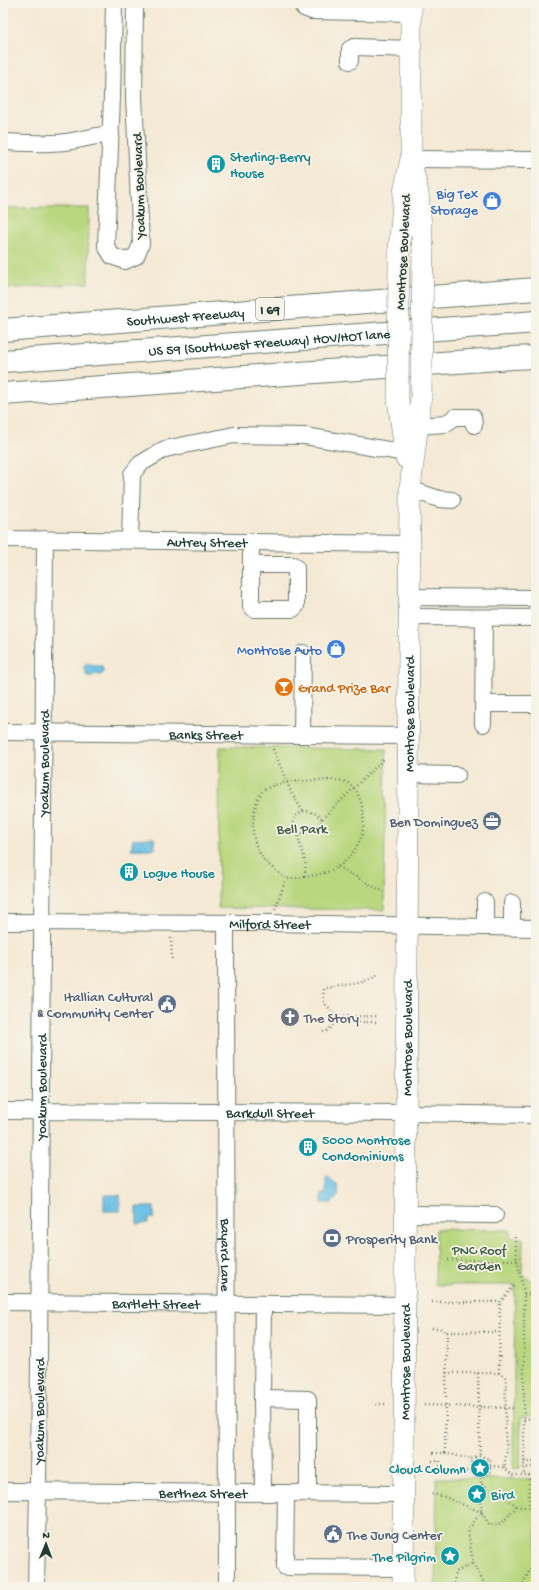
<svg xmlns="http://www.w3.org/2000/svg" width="539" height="1590" viewBox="0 0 539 1590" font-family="'Gochi Hand',sans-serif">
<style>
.green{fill:#b8d77e;stroke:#6c8a59}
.water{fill:#69bfe6;stroke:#447e8d}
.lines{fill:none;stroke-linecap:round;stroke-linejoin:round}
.minor-casing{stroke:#6a796c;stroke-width:18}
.major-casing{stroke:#6a796c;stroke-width:22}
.highway-casing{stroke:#6a796c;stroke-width:24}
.path{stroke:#6a796c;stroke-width:2.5;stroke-dasharray:1 3;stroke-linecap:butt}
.minor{stroke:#fff;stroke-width:16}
.major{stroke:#fff;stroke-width:21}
.highway{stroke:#fff;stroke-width:22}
.major-bridge-casing{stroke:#6a796c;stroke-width:22;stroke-linecap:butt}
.major-bridge{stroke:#fff;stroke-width:21}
.labels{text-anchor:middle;stroke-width:3.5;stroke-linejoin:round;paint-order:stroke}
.shield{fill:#f7f3e8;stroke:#60746a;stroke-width:1}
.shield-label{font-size:13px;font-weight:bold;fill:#1f3d34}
.culture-label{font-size:14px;fill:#0d838f;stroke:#f7f3e8;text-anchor:start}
.street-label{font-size:14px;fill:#1f3d34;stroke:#f7f3e8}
.shop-label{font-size:14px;fill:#366cbe;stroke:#f7f3e8;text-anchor:end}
.food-label{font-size:14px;fill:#c56008;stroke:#f7f3e8;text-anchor:start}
.service-label{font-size:14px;fill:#4e5e75;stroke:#f7f3e8;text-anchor:end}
.park-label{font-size:14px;fill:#3e5c43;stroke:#f7f3e8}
.worship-label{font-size:14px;fill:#5b616d;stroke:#f7f3e8;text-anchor:start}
</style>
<rect width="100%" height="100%" fill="#f7f3e8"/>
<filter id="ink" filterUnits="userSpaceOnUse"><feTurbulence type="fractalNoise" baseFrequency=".025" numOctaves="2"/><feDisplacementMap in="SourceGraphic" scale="8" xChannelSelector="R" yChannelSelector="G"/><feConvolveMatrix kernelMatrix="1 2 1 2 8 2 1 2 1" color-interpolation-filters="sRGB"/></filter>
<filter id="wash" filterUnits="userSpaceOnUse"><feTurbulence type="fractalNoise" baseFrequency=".012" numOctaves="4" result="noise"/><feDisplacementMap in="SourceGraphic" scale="16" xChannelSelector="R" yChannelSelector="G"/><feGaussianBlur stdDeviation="0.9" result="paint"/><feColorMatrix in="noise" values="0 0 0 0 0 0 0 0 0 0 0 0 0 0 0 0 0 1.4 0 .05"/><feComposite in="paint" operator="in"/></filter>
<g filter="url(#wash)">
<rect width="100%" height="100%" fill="#f4e9d4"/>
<!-- green -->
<g class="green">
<path d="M3 208H89L88 283 3 289Z"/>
<path d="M220 747 386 749 384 910 218 908Z"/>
<path d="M436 1229 510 1230V1238H523L522 1273 536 1285V1416L521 1417 520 1468 513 1469 515 1285H435Z"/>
<path d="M437 1478 536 1479V1587H435Z"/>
</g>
<!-- water -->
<g class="water">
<path d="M87 663 94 666H101L104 671 101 675 95 674 90 677 86 675V671L83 668Z"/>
<path d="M154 838 155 849H131L133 839Z"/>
<path d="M326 1178H329L338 1185V1196L332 1203H322V1194H326Z"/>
<rect x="104" y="1195" width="16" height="16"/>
<path d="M137 1207H154V1218H148V1223L137 1224Z"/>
</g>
</g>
<g filter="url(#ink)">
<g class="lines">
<defs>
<g id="minor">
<path d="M114 3 112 97 106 246 112 256 125 261 136 256 141 244 134 97 135 3"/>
<path d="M301 3 304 8 312 11 411 13"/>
<path d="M350 61V49L354 47 411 49"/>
<path d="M3 142C27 143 54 145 77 140 89 138 99 135 111 134"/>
<path d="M411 159 536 160"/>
<path d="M418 426 445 424 455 417H473L474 425"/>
<path d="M410 489 439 499 452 500"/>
<path id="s1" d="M3 539 411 544"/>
<path d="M130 540 132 474 140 464 165 449 234 435 305 436 406 453"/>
<path d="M251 542V606L254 609H293L296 606V568L293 565H251"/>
<path d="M410 597 536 598"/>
<path d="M410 617 536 618"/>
<path d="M484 704H536"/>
<path d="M483 724 484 618"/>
<path id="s2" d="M3 732 409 736"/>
<path d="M302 735 303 653"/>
<path d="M409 774 457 775"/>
<path id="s3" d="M3 922 269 923 536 928"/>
<path id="s4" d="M226 923 227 1587"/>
<path d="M485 927V902"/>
<path d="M512 927V903"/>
<path id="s5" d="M3 1111 406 1113 536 1115"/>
<path d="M406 1214 495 1215"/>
<path id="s6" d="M3 1302 405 1305"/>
<path d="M262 1398 263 1304"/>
<path id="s7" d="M3 1491 403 1494"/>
<path d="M263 1493 262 1398 308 1399V1493"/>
<path d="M286 1493 285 1567 403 1568"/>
<path id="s8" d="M36 1587 38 1491 45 539"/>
</g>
<g id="major">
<path d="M412 166 418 193 423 249"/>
<path d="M399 250 404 192 411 159V3"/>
<path d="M398 399 406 458"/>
<path id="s9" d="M403 1587 410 489 421 397"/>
</g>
<g id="highway">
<path id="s10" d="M3 330 536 289"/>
<path id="s11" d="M3 361 536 322"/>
<path d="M3 394 512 358 536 357"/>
</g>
</defs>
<!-- minor casing -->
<use href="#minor" class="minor-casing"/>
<!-- major casing -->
<use href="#major" class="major-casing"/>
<!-- highway casing -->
<use href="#highway" class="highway-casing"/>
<!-- path -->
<g class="path">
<path d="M273 749 292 794 303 811"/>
<path d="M328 780C332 780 338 780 343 781 363 787 367 820 361 837 357 848 348 860 339 866 324 876 303 877 286 879 279 873 271 867 265 861 252 846 251 827 255 808 257 801 259 792 267 788 283 780 309 781 328 780Z"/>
<path d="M303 811C312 811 316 813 322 819 320 830 314 831 304 834L295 830 293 824 295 816Z"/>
<path d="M322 819 385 758"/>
<path d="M298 832C299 851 309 857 304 877"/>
<path d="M338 867 384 892"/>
<path d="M275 909 286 879"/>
<path d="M171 938 172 961"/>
<path d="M335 1017 379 1016"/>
<path d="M335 1022H379"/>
<path d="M323 1032 329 1030 335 1022C335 1014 330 1008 324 1003L323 989C342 984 363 986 379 974"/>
<path d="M515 1237 517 1260 524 1292V1475"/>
<path d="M448 1260H517"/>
<path d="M524 1294H536"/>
<path d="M432 1302H500L515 1285"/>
<path d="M432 1328H439L447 1332 445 1453H432"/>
<path d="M447 1332H499"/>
<path d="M446 1373H499"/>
<path d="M478 1373 480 1456"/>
<path d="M376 1404H388"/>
<path d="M424 1405 513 1408"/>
<path d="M524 1419 536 1418"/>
<path d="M445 1453 471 1459"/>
<path d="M432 1461H440V1471H471"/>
<path d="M524 1462H536"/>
<path d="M490 1466 504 1467 507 1451 505 1432 506 1378 499 1373 500 1302"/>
<path d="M504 1467 512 1475H536"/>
<path d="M523 1468 536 1466"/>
<path d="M481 1477 471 1471V1459L480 1456 490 1459V1473L481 1477V1512L490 1525 502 1523 517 1506 529 1508 536 1511"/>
<path d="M482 1484 517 1506"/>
<path d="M432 1494 442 1496 481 1512 468 1530 473 1563 486 1587"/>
<path d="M529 1508V1475"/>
<path d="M531 1568 536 1573"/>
<path d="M453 1587 456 1572 473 1563"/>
<path d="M521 1587 531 1568 536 1565"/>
</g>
<!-- minor -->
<use href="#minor" class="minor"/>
<!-- major -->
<use href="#major" class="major"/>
<!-- highway -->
<use href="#highway" class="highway"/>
<defs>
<g id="major-bridge">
<path d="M421 397 423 249"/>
<path d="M398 399 399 250"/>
</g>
</defs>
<!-- major-bridge casing -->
<use href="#major-bridge" class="major-bridge-casing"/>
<!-- major-bridge -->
<use href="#major-bridge" class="major-bridge"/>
</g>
</g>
<!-- icons -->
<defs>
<symbol id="building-disc" viewBox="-11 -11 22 22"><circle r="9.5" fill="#0f9aa8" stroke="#f7f3e8"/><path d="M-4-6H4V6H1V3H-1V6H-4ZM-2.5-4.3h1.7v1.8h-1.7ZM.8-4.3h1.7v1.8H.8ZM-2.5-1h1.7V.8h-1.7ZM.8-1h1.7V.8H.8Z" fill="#fff"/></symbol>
<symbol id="shop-disc" viewBox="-11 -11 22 22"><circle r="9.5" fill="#3f7fe0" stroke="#f7f3e8"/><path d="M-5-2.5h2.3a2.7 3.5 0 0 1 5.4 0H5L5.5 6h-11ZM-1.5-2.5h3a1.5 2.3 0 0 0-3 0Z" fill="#fff"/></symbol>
<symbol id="bar-disc" viewBox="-11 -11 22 22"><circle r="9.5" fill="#e8710a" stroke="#f7f3e8"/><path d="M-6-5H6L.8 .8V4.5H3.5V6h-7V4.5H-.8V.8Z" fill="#fff"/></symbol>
<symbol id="office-disc" viewBox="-11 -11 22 22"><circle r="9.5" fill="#5c6f8a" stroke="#f7f3e8"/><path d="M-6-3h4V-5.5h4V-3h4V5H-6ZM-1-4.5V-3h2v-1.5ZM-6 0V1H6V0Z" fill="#fff"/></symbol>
<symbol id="civic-disc" viewBox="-11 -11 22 22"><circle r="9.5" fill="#5c6f8a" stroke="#f7f3e8"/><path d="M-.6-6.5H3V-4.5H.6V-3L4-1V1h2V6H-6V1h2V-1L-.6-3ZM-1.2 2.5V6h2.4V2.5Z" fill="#fff"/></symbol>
<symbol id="church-disc" viewBox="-11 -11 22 22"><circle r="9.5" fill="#6b7280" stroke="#f7f3e8"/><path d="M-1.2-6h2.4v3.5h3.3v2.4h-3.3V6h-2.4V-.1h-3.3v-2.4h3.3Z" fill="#fff"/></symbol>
<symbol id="bank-disc" viewBox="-11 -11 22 22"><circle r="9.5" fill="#5c6f8a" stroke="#f7f3e8"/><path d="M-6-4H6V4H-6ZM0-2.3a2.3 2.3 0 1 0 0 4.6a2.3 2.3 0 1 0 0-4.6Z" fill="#fff"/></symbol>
<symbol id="sight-disc" viewBox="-11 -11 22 22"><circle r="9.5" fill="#0f9aa8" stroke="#f7f3e8"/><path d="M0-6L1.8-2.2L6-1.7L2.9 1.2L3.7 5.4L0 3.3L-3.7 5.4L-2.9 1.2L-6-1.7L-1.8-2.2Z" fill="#fff"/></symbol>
</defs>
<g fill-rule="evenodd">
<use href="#building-disc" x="205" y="153" width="22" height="22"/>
<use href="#shop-disc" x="481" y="190" width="22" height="22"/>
<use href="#shop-disc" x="325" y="638" width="22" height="22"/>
<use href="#bar-disc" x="273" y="676" width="22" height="22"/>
<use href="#office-disc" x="481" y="810" width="22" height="22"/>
<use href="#building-disc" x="118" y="861" width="22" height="22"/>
<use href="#civic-disc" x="156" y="993" width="22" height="22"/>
<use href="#church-disc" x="279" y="1006" width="22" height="22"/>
<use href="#building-disc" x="297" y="1136" width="22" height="22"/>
<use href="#bank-disc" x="321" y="1227" width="22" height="22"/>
<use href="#sight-disc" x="469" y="1457" width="22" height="22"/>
<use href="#sight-disc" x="466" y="1483" width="22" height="22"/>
<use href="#civic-disc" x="322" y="1523" width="22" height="22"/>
<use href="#sight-disc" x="439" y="1545" width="22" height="22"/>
</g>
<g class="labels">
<!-- shield labels -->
<rect class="shield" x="256" y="298" width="28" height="22" rx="3"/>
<g class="shield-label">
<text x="270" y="314">I 69</text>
</g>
<!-- culture labels -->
<g class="culture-label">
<text x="230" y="161">Sterling-Berry<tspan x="230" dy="16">House</tspan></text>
<text x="143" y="877">Logue House</text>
<text x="322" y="1144">5000 Montrose<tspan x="322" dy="16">Condominiums</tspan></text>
<text x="466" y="1473" text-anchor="end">Cloud Column</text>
<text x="491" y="1499">Bird</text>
<text x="436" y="1561" text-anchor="end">The Pilgrim</text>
</g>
<!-- street labels -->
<g class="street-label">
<text transform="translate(138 186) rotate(-92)" y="5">Yoakum Boulevard</text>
<text transform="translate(402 252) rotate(-87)" y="5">Montrose Boulevard</text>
<text dy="5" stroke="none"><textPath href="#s10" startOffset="183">Southwest Freeway</textPath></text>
<text dy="5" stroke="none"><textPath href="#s11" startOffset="267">US 59 (Southwest Freeway) HOV/HOT lane</textPath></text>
<text dy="5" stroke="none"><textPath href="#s1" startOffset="204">Autrey Street</textPath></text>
<text dy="5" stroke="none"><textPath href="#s9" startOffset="873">Montrose Boulevard</textPath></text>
<text dy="5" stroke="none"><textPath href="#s2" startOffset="203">Banks Street</textPath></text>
<text dy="5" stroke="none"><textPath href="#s8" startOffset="824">Yoakum Boulevard</textPath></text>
<text dy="5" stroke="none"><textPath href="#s3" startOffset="267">Milford Street</textPath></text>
<text dy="5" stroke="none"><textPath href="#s9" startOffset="549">Montrose Boulevard</textPath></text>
<text dy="5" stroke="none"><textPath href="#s8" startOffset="500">Yoakum Boulevard</textPath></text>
<text dy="5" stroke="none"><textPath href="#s5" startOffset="267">Barkdull Street</textPath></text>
<text dy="5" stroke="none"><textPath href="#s4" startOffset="332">Bayard Lane</textPath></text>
<text dy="5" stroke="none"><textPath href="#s6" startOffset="153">Bartlett Street</textPath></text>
<text dy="5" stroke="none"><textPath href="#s9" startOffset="225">Montrose Boulevard</textPath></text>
<text dy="5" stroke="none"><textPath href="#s8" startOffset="176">Yoakum Boulevard</textPath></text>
<text dy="5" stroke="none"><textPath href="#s7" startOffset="200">Berthea Street</textPath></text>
</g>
<!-- shop labels -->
<g class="shop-label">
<text x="478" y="198">Big Tex<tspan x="478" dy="16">Storage</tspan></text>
<text x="322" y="654">Montrose Auto</text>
</g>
<!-- food labels -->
<g class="food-label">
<text x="298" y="692">Grand Prize Bar</text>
</g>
<!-- service labels -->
<g class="service-label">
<text x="478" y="826">Ben Dominguez</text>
<text x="153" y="1001">Itallian Cultural<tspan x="153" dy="16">&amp; Community Center</tspan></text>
<text x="346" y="1243" text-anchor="start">Prosperity Bank</text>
<text x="347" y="1539" text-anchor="start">The Jung Center</text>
</g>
<!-- park labels -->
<g class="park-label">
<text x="302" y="833">Bell Park</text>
<text x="479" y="1254">PNC Roof<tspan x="479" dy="16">Garden</tspan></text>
</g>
<!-- worship labels -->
<g class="worship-label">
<text x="304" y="1022">The Story</text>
</g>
</g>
<!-- margin -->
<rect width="539" height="1590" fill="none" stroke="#f7f3e8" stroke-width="16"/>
<!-- north arrow -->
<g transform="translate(46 1544) rotate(1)" stroke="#f7f3e8" stroke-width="3" paint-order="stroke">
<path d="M0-3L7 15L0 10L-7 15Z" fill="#1f3d34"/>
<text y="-6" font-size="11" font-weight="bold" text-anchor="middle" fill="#1f3d34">N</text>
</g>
</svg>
